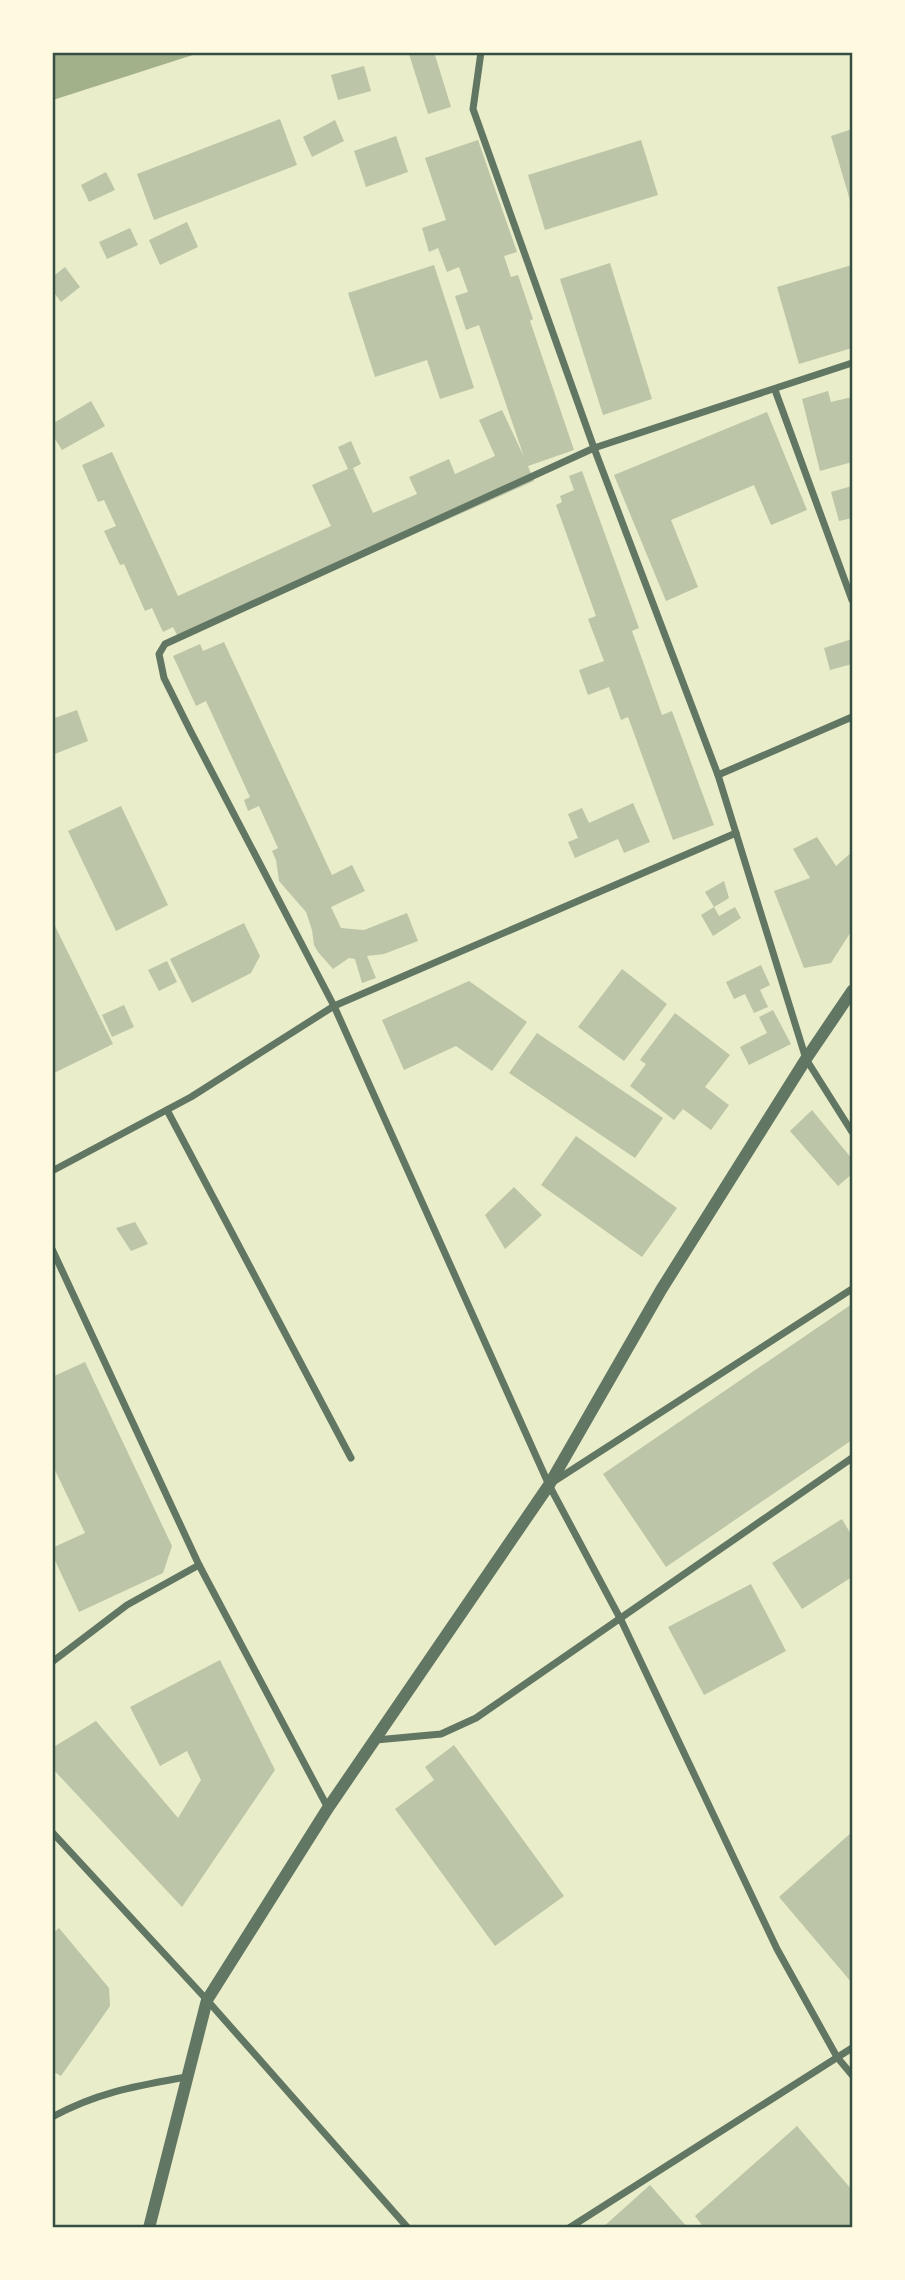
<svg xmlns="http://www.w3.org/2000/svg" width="905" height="2280" viewBox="0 0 905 2280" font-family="'Varela Round',sans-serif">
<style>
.water{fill:#a3b18a}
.building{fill:#bcc5a7}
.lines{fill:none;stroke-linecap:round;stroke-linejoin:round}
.minor{stroke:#617663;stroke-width:7}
.tertiary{stroke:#617663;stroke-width:12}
.neatline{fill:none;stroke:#344e41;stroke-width:2.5}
</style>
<rect width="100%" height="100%" fill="#e9edc9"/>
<!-- water -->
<path class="water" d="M53 52H199V53L53 100Z"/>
<!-- building -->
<g class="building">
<path d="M413 52H434L451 107 428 114 409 54Z"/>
<path d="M364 66 371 91 338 100 331 75Z"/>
<path d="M280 119 297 165 154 220 137 174Z"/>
<path d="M335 120 344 141 312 157 303 137Z"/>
<path d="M852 129V207L831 136Z"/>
<path d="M396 136 408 172 366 187 354 151Z"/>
<path d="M478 140 517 252 504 256 511 277 518 275 533 319 530 321 574 450 528 466 534 481 179 639 173 627 163 632 152 608 145 611 124 564 120 565 104 531 116 526 104 500 98 502 82 465 112 452 178 596 331 526 312 485 348 469 338 447 351 441 361 464 353 468 373 513 417 494 409 477 449 459 455 474 495 456 479 420 502 410 524 457 479 325 466 330 455 296 468 292 459 267 447 272 438 248 429 252 422 228 446 220 425 158Z"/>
<path d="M641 140 658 195 545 230 528 175Z"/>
<path d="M106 172 115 190 89 202 81 185Z"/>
<path d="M187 222 198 247 160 265 149 240Z"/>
<path d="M130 228 138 245 107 259 99 242Z"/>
<path d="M610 263 652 399 603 415 560 279Z"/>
<path d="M434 265 474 388 440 399 427 360 375 377 348 293Z"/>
<path d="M852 265V348L799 364 777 287Z"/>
<path d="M65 267 80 287 61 302 52 290V277Z"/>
<path d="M828 391 831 402 852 397V462L820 471 802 399Z"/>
<path d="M91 401 105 426 62 450 52 434V424Z"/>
<path d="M767 412 807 510 771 525 754 485 671 520 698 587 666 601 614 475Z"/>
<path d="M582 471 639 628 632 631 662 715 672 711 714 825 673 840 628 717 621 720 609 687 588 695 579 670 604 661 588 619 596 616 556 505 562 502 560 496 574 490 569 476Z"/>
<path d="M852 486V518L839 521 831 492Z"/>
<path d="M852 639V664L830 670 824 648Z"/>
<path d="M224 642 332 875 352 865 365 891 331 907 341 928 364 930 407 913 418 941 384 954 367 956 376 978 362 983 355 959 349 958 333 969 318 952 314 945 312 930 306 912 279 881 276 860 272 851 278 848 259 806 248 811 244 800 250 797 206 701 196 706 173 656 200 644 203 651Z"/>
<path d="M77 710 88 741 52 755V719Z"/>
<path d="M633 803 650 842 624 853 618 839 575 858 568 842 578 838 568 814 582 808 589 823Z"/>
<path d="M121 806 168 905 116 931 68 831Z"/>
<path d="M817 837 836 866 852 852V930L831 963 804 968 774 891 810 878 793 849Z"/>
<path d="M724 881 729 898 714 907 719 916 735 907 741 918 713 936 701 915 714 907 705 892Z"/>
<path d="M52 920 113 1044 52 1074Z"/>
<path d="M244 923 260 956 251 973 192 1003 170 959Z"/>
<path d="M167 961 177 982 159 991 148 970Z"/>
<path d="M761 965 770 985 760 990 768 1007 754 1013 745 994 734 999 726 982Z"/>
<path d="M622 969 667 1004 624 1061 578 1027Z"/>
<path d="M469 981 527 1022 492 1071 456 1046 404 1070 382 1020Z"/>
<path d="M124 1005 134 1027 112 1037 102 1015Z"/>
<path d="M773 1010 791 1044 749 1065 740 1047 767 1033 759 1017Z"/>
<path d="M675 1013 730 1055 705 1087 729 1105 711 1130 683 1109 674 1120 630 1086 646 1064 640 1060Z"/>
<path d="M537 1033 663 1118 635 1158 509 1073Z"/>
<path d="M812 1110 852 1159V1174L838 1186 790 1131Z"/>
<path d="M576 1136 677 1208 642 1257 541 1185Z"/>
<path d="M514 1187 542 1215 505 1249 485 1215Z"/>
<path d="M135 1222 148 1244 131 1251 116 1228Z"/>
<path d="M852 1304V1440L666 1567 603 1474Z"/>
<path d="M85 1362 172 1546 163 1573 79 1612 52 1554V1548L85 1533 52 1464V1377Z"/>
<path d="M842 1519 852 1536V1577L802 1609 772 1563Z"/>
<path d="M751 1584 786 1651 704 1695 668 1627Z"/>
<path d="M220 1660 275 1770 182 1907 52 1768V1748L96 1721 178 1818 201 1780 187 1751 160 1766 130 1707Z"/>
<path d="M454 1745 564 1896 495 1946 395 1809 434 1780 425 1767Z"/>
<path d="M852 1832V1983L779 1897Z"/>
<path d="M59 1928 109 1988 110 2006 61 2076 52 2071V1934Z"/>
<path d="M797 2126 852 2190V2228H704L695 2216Z"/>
<path d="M650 2185 688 2228H602Z"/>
</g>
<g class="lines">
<!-- minor -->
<g class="minor">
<path d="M481 52 473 109 594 448 718 775 806 1059 852 1132"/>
<path d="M852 363 594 448 165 644 159 654 164 678 190 730 334 1006 549 1485 621 1620 777 1949 837 2057 852 2075"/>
<path d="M775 390 852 600"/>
<path d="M718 775 852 717"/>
<path d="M167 1110 351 1458"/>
<path d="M52 1171 191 1097 334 1006 736 833"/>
<path d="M52 1249 199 1565 328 1808"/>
<path d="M553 1482 852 1289"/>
<path d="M52 1662 127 1605 199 1565"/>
<path d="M376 1740 441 1734 476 1718 852 1458"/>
<path d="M52 1832 207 2000 408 2228"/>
<path d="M52 2117C98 2092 136 2086 186 2077"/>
<path d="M569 2228 852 2048"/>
</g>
<!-- tertiary -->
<path class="tertiary" d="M149 2228 207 2000 328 1808 549 1485 661 1290 806 1059 852 991"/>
</g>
<!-- border -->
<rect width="905" height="2280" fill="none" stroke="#fefae0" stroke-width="108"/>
<rect x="54" y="54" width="797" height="2172" class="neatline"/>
</svg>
